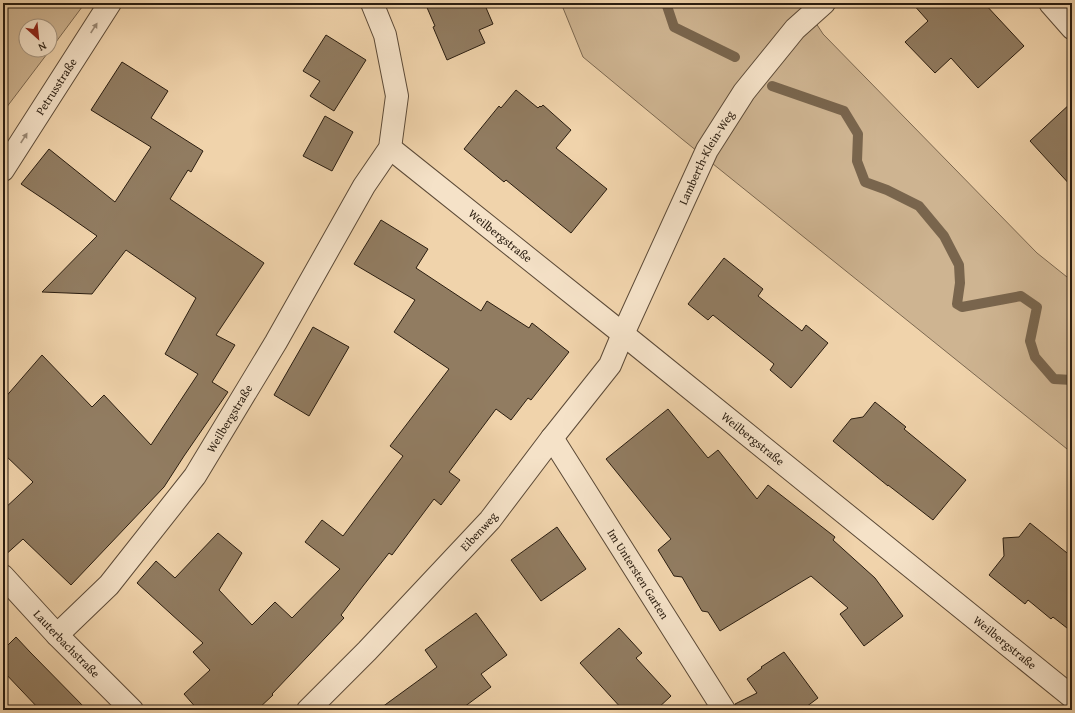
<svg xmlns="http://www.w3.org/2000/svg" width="1075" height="713" viewBox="0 0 1075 713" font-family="'Gentium Book Plus',serif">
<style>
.green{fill:#ceb491;stroke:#7c6850}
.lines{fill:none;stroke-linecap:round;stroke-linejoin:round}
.stream{stroke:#79654d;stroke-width:10}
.building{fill:#917c61;stroke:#2a1d10}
.minor-casing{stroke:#5c4a37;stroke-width:24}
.minor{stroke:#f5e2c8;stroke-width:22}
.oneway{fill:#9a8975}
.labels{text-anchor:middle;stroke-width:3;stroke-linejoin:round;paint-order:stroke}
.street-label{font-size:12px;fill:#2a1d10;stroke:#f5e2c8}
</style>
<rect width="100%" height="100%" fill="#f0d3ab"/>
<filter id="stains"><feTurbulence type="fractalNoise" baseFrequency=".005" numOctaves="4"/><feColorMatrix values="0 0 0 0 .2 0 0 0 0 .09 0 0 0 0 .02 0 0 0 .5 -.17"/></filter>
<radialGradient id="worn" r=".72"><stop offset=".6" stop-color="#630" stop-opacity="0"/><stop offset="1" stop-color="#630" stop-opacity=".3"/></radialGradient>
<!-- green -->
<g class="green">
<path d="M3 3H85L50 50V26H26V50H50L3 112Z"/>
<path d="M561 3H803L823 34 1037 253 1072 281V453L682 139 583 57Z"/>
</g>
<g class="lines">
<!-- stream -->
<g class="stream">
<path d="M666 3 674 27 735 57"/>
<path d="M772 86 844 111 858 134 857 161 865 182 887 190 919 206 944 236 959 265 960 283 957 304 962 307 1021 296 1037 307 1030 341 1035 357 1054 379 1072 380"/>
</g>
</g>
<!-- building -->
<g class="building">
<path d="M425 3H484L493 24 479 30 485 43 447 60 433 27 435 26Z"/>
<path d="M912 3H984L1024 46 978 88 951 58 935 73 905 42 928 21Z"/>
<path d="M326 35 366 60 334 111 310 96 320 81 303 71Z"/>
<path d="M122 62 168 91 151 118 203 151 191 172 188 170 170 199 264 263 216 335 235 345 212 382 228 392 184 456 164 487 71 585 23 539 3 557V510L33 482 3 453V400L42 355 92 407 104 395 151 445 198 374 165 354 196 298 126 250 92 294 42 292 97 236 54 206 21 184 49 149 115 202 151 147 91 110Z"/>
<path d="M516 90 538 108 540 106 541 107 543 105 571 130 556 148 607 189 571 233 506 180 504 182 464 149 499 106 501 108Z"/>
<path d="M1072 102V187L1030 141Z"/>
<path d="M325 116 353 132 332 171 303 156Z"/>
<path d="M381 220 428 249 416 268 481 311 487 301 529 328 532 323 569 352 531 400 528 398 511 420 496 409 449 472 460 480 441 505 434 499 392 555 389 553 363 586 341 615 344 618 272 694 273 695 257 710H198L184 694 210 670 193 652 203 643 137 583 156 561 175 578 218 533 242 553 219 590 252 625 275 602 292 618 340 569 305 542 322 520 343 536 403 456 390 446 449 369 394 332 415 300 354 264Z"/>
<path d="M724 258 763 289 758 296 802 331 806 325 828 343 791 388 770 370 774 364 713 315 708 320 688 304Z"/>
<path d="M313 327 349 347 309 416 274 395Z"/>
<path d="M875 402 906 427 904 429 966 480 933 520 888 485V486L833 441 851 419 863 417Z"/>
<path d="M668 409 708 458 718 450 757 499 768 485 835 537 833 540 875 578 903 616 864 646 840 614 848 608 811 576 720 631 708 612 702 611 682 577 674 576 658 550 671 539 606 459Z"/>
<path d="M1030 523 1072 557V632L1053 617 1051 619 1028 600 1025 604 989 575 1004 556 1003 538 1019 537Z"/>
<path d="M557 527 586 569 541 601 511 560Z"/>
<path d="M476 613 507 655 481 674 491 687 460 710H378L437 667 425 650Z"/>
<path d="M619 628 642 653 636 658 671 696 656 710H623L580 663Z"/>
<path d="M16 637 30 652 87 710H40L3 671V650Z"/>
<path d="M784 652 818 698 802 710H736L735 704 757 693 747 679 762 668 761 667Z"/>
</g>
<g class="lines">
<defs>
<g id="minor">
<path d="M1050 3 1072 28"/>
<path id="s1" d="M390 148 623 334 1072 697"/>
<path id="s2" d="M3 170 110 3"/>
<path id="s3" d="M552 438 724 710"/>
<path id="s4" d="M3 576 57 635 132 710"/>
<path id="s5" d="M57 635 109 585 195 476 276 342 364 186 390 148 397 96 385 35 372 3"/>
<path id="s6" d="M308 710 367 651 490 520 552 438 610 365 623 334 707 150 744 92 795 29 824 3"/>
</g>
</defs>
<!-- minor casing -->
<use href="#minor" class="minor-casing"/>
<!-- minor -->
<use href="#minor" class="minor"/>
</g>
<!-- one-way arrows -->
<defs><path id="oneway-solid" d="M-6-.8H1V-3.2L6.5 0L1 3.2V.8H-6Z"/></defs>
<g class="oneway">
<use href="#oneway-solid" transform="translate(94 28) rotate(-57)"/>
<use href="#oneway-solid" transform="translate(24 138) rotate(-57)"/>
</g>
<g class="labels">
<!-- street labels -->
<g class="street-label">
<text dy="4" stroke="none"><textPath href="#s2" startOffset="99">Petrusstraße</textPath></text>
<text dy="4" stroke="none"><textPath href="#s6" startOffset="688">Lamberth-Klein-Weg</textPath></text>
<text dy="4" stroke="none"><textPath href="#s1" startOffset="141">Weilbergstraße</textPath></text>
<text dy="4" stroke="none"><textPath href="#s5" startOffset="278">Weilbergstraße</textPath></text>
<text dy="4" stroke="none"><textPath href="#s1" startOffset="465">Weilbergstraße</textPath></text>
<text dy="4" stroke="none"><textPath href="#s6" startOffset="247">Eibenweg</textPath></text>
<text dy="4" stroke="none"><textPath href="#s3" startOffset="161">Im Untersten Garten</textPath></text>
<text dy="4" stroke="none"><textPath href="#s1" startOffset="789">Weilbergstraße</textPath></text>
<text dy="4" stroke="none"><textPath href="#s4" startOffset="93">Lauterbachstraße</textPath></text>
</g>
</g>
<!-- margin -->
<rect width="1075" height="713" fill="none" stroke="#f0d3ab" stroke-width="16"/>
<rect x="4" y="4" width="1067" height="705" fill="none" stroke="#2a1d10" stroke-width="2"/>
<rect x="8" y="8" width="1059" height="697" fill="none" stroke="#2a1d10"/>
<!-- north arrow -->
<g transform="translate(38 38) rotate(153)"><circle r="19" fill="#f5e2c8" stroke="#a4937e"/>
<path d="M0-3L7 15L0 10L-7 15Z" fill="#8f2418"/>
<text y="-6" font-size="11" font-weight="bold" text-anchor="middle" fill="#2a1d10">N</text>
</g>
<rect width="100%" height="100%" filter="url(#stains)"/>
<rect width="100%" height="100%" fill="url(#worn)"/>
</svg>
